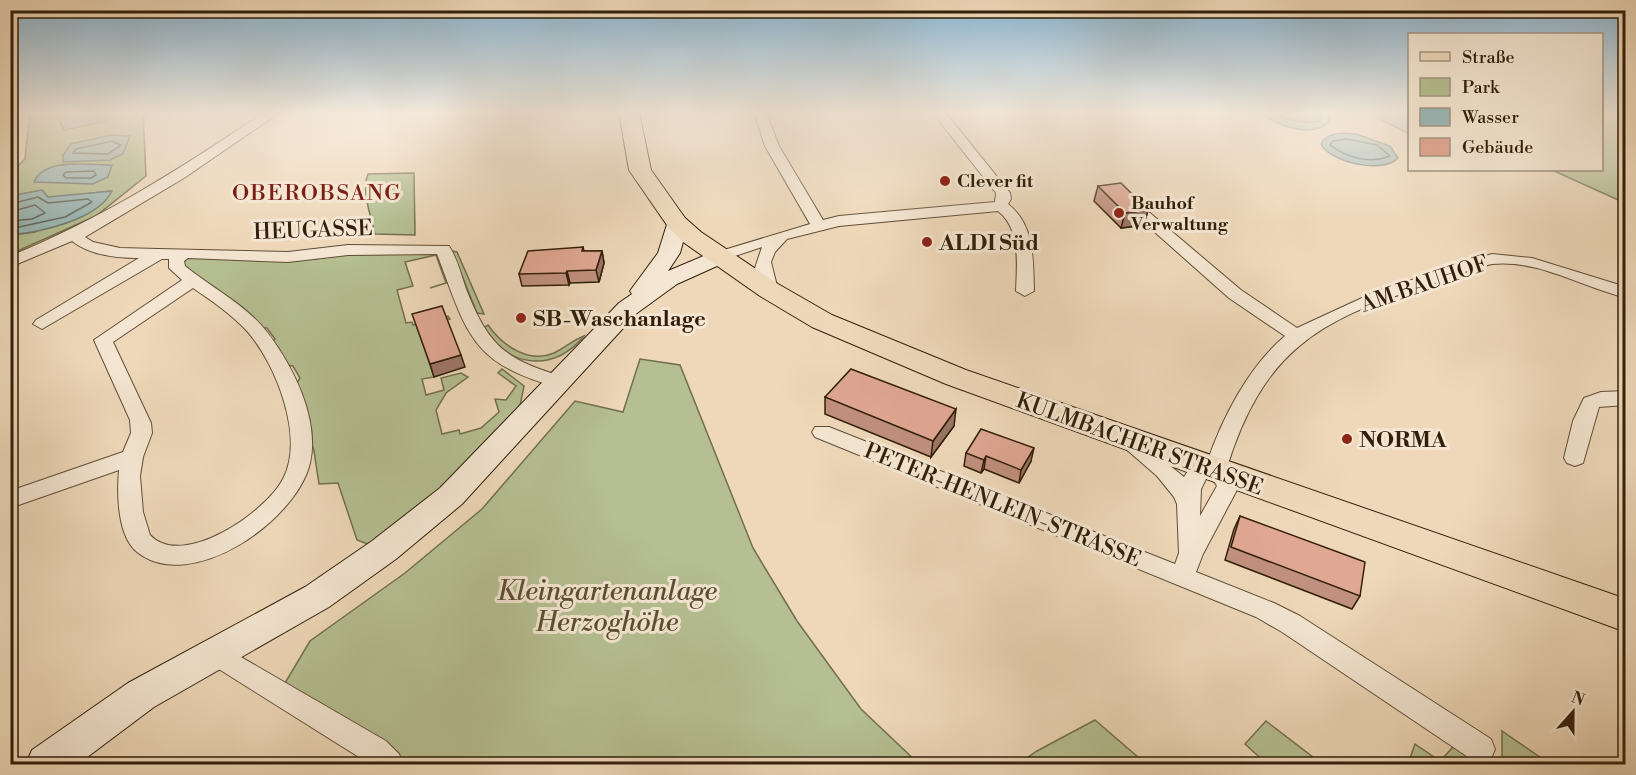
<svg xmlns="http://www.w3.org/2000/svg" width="1636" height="775" viewBox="0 0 1636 775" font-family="'Libre Bodoni',serif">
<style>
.green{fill:#b5bf92;stroke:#736f4e;stroke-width:1.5}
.water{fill:#9cb8b7;stroke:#717b71;stroke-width:1.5}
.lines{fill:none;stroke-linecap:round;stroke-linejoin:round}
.shore{stroke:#666c60;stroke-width:1.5}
.street-casing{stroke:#604d35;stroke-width:2}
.secondary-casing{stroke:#311f09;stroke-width:2}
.primary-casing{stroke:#311f09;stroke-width:2}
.street{fill:#f4e6d2;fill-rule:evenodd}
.secondary{fill:#f4e6d2;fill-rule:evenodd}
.primary{fill:#eed8b9;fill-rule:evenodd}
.wall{fill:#c1907e;stroke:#311f09;stroke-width:1.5}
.shaded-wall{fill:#9d7567;stroke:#311f09;stroke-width:1.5}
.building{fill:#e0a793;stroke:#311f09;stroke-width:1.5}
.poi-dot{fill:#8f2418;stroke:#f4e6d2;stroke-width:2}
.labels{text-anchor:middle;stroke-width:6;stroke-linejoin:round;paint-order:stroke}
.far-poi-label{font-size:18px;font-weight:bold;fill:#311f09;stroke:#f4e6d2;text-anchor:start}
.far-quarter-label{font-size:22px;letter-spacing:1.5px;fill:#7a1f14;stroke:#f4e6d2}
.street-label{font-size:22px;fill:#311f09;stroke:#f4e6d2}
.poi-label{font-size:22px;font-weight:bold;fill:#311f09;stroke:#f4e6d2;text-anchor:start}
.near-park-label{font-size:27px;font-style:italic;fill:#594f32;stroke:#f4e6d2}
</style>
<rect width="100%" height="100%" fill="#eed8b9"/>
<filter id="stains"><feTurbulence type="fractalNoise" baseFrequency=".00333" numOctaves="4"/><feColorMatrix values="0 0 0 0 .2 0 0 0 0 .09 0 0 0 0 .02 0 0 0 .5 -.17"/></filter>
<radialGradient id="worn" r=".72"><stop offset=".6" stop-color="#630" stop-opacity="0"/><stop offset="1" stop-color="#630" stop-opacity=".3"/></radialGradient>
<!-- green -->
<g class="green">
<path d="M30 112H63L59 119 64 130 106 121 107 112H143L146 176 96 216 11 254V235L35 232 111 191 48 198 14 197 11 202V173L25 159Z"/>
<path d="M1602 112H1625V203L1552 170H1602Z"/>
<path d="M414 173 415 235 375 234C371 217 361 190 368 174Z"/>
<path d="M452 251 457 252 484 314 477 313Z"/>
<path d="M437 252 449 282 430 288 446 283 436 255 405 262 413 286 397 290 406 323 412 322 413 325 448 316 450 319 417 327 434 377 422 379 426 395 444 390 441 378 461 373 468 377 446 393 436 410 442 434 459 430 460 434 481 428 499 412 495 399 506 400 516 386 498 373 502 369 524 386 520 406 384 550 357 540 338 483 319 484 314 451 295 386 300 378 293 366 285 365 271 344 275 339 267 328H259L183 266V262L192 256 315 259 342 255Z"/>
<path d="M488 325C502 345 528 364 554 353 565 348 573 340 584 336 553 373 509 368 483 328Z"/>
<path d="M640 359 680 365 753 548 797 621 861 709 919 764H389L376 751 279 693 310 641 405 573 482 509 575 401 623 412Z"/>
<path d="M1095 720 1146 764H1018L1037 751Z"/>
<path d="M1266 721 1322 764H1267L1245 744Z"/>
<path d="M1502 731 1550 764H1502Z"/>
<path d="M1415 744 1440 761 1454 746 1483 764H1408Z"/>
</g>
<!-- water -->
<g class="water">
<path d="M63 112H107L106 121 64 130 59 119Z"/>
<path d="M1262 112H1325L1330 120C1318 139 1274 127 1262 112Z"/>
<path d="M1366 112H1401L1409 117V134Z"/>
<path d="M1356 134 1390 146 1398 158C1384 174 1330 163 1321 144 1327 131 1344 133 1356 134Z"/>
<path d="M111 135 130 136 123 154 110 160 63 162V155L71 144Z"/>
<path d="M112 165 108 177 93 184 34 182C45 157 89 165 112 165Z"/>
<path d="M42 190 48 197 112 191C98 220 40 232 11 235V202L20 194Z"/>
</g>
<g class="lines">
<!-- shore -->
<g class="shore">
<path d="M1270 112C1286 121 1302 124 1320 121L1321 112"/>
<path d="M1347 139 1377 145 1390 156C1370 164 1347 158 1330 145L1333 141Z"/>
<path d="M112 141 121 145 108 154 73 153 76 149Z"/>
<path d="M94 171 96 175 91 178H66L63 175 66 172Z"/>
<path d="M10 204 38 197 48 203 88 199 92 202 65 217 10 229"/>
<path d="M10 212 35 205 45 213 32 219 10 221"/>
</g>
<defs>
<g id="street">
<path d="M265 112H280L184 178 85 237 93 242 120 248 158 249 288 252 348 245 449 246C457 258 461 274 466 289 489 347 505 359 564 377L567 381 564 385 557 387C469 363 467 332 437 254L348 255 288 262 188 258 184 261 185 266C212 288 245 304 267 332 293 366 320 419 310 463 297 520 191 595 137 552 117 536 117 493 119 470L10 508V491L123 452 131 433 130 420 94 340 182 280 169 268V259H162L42 329 33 324 36 320 139 258C117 258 89 255 72 241L10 267V256C102 219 183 167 265 112ZM193 288C212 301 231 314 247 331 276 364 305 437 283 479 266 512 183 570 150 535L143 512 140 476 143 457 152 433 151 423 113 342Z"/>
<path d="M754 112H766L779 146 823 220 839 216 995 202 996 193 932 112H945L1010 193 1011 199 1008 204C1035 225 1033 260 1034 291L1025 296 1016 291C1017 264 1021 229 998 211L839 226 787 239 775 252 771 262 778 290 775 294H763L755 268 762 247 720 261 712 256 714 253 810 224 765 146Z"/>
<path d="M1145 211 1150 213 1241 290 1297 328 1375 292 1492 254 1532 258 1626 287V298C1582 287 1537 259 1492 264 1469 269 1448 279 1426 286 1317 320 1263 352 1227 467L1239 486 1203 554 1196 572 1274 603 1300 616 1491 739 1495 749 1491 759 1481 763 1471 759 1282 632 1256 617 815 437 812 432 815 427H829L1175 564 1179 553 1177 504 1174 497 1157 476 1119 443 1122 438 1129 436 1136 438 1184 477 1191 466 1207 463C1222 418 1249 366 1285 336L1229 298 1140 219 1137 216ZM1212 478 1217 486 1200 516 1201 489 1206 479Z"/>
<path d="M1626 391V405L1599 407 1583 463 1575 466 1567 463 1564 458 1573 421 1584 398 1601 392Z"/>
<path d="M215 642 386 741 399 754 403 764H370L206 661 202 653 206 645Z"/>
</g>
<path id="secondary" d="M677 217 685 218 688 223 680 253 668 271 720 249 728 251 731 256 728 261 677 284 637 313 462 504 396 559 329 607 154 707 78 764H26L32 750 128 683 305 587 372 541 440 488 619 303 632 294 630 291 658 253 669 218Z"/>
<path id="primary" d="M619 112H639L651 170 685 218 701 232 778 284 832 315 966 370 1626 599V632L946 384 812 327 760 296 683 242 669 228 629 170Z"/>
</defs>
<!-- street casing -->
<use href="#street" class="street-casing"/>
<!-- secondary casing -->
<use href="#secondary" class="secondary-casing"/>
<!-- primary casing -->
<use href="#primary" class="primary-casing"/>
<!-- street -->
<use href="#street" class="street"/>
<!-- secondary -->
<use href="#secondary" class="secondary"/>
<!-- primary -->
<use href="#primary" class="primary"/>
</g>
<!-- wall -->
<g class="wall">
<path d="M1098 186 1148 210 1144 225 1121 228 1094 201Z"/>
<path d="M583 247 584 251H602L604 263 599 282 570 283 569 285 522 286 519 274Z"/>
<path d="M825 397 954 426 931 457 825 414Z"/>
<path d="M966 453 1031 461 1019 483 984 469 981 473 964 466Z"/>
<path d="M1240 516 1360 596 1352 609 1225 560 1234 529Z"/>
</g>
<!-- shaded-wall -->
<g class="shaded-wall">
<path d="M1148 210 1144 225 1121 228 1125 213Z"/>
<path d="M602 251 604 263 599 282 596 270Z"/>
<path d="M567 271 570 283 569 285 566 273Z"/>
<path d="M461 355 465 367 434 377 430 364Z"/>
<path d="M956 409 954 426 931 457 933 441Z"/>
<path d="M1034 448 1031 461 1019 483 1021 470Z"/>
<path d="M986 456 984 469 981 473 984 460Z"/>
</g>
<!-- building -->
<g class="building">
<path d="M1121 183 1148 210 1125 213 1098 186Z"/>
<path d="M583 247 582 251H602L596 270 567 271 566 273 519 274 528 251Z"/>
<path d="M442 306 461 355 430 364 412 314Z"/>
<path d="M851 369 956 409 933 441 825 397Z"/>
<path d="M981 429 1034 448 1021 470 986 456 984 460 966 453Z"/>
<path d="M1240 516 1365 562 1360 596 1231 547Z"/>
</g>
<!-- sky -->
<linearGradient id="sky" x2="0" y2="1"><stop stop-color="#89b6d4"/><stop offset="0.51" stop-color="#f7ede0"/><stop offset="1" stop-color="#f7ede0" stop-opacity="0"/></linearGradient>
<rect width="1636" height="221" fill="url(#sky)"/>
<!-- markers -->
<g class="poi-dot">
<circle cx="945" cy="181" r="6"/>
<circle cx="1119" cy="213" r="6"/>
<circle cx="927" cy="242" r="6"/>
<circle cx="521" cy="318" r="6"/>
<circle cx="1347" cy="439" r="6"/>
</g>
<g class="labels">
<!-- far-poi labels -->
<g class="far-poi-label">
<text x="957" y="187">Clever fit</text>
<text x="1131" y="209">Bauhof<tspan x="1131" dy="21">Verwaltung</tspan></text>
</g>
<!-- far-quarter labels -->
<g class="far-quarter-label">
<text x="317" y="200">OBEROBSANG</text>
</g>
<!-- street labels -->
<g class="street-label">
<text transform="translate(313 229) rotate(-2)" y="8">HEUGASSE</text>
<text transform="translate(1424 283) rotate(-19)" y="8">AM BAUHOF</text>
<text transform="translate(1140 443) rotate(20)" y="8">KULMBACHER STRASSE</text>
<text transform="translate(1003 504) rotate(22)" y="8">PETER-HENLEIN-STRASSE</text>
</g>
<!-- poi labels -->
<g class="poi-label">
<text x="939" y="250">ALDI Süd</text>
<text x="533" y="326">SB-Waschanlage</text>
<text x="1359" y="447">NORMA</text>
</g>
<!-- near-park labels -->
<g class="near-park-label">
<text x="607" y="600">Kleingartenanlage<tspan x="607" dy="31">Herzoghöhe</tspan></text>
</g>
</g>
<!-- margin -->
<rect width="1636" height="775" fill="none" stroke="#eed8b9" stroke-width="36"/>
<rect x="12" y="12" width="1612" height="751" fill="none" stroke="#311f09" stroke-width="3"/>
<rect x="18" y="18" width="1600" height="739" fill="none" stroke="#311f09" stroke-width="1.5"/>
<!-- legend -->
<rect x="1408" y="33" width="195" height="138" fill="#f4e6d2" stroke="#a69682" stroke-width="1.5"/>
<rect x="1420" y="52" width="30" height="9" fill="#eed8b9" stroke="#a69682" stroke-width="1.5"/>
<text x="1462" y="63" font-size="18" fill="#311f09">Straße</text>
<rect x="1420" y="78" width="30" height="18" fill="#b5bf92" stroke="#a69682" stroke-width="1.5"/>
<text x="1462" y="93" font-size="18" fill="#311f09">Park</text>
<rect x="1420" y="108" width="30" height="18" fill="#9cb8b7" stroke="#a69682" stroke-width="1.5"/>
<text x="1462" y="123" font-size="18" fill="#311f09">Wasser</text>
<rect x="1420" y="138" width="30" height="18" fill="#e0a793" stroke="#a69682" stroke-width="1.5"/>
<text x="1462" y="153" font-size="18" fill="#311f09">Gebäude</text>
<!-- north arrow -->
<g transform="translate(1573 712) rotate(21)" stroke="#f4e6d2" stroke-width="4.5" paint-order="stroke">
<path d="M0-4.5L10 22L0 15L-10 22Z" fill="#311f09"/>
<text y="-9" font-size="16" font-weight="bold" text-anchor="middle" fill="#311f09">N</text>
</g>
<rect width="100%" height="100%" filter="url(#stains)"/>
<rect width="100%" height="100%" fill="url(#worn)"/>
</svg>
